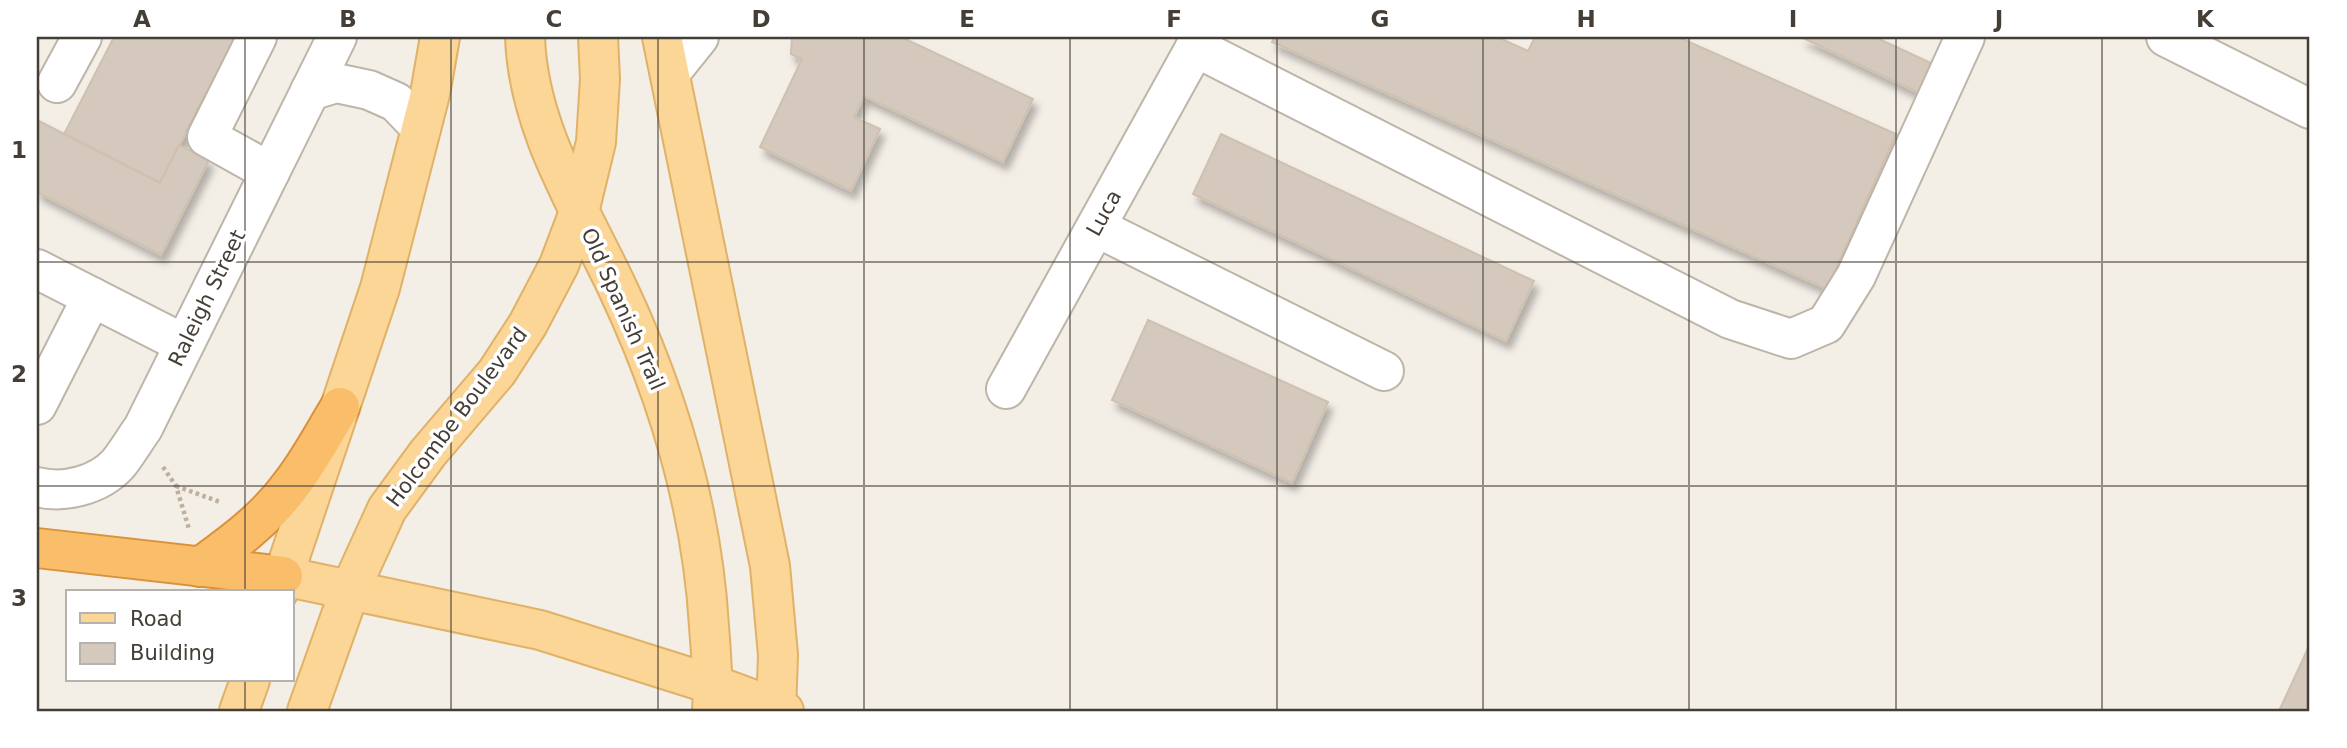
<svg xmlns="http://www.w3.org/2000/svg" width="2347" height="748" viewBox="0 0 2347 748" font-family="'DejaVu Sans',sans-serif">
<style>
.building{fill:#d4c9bc;stroke:#cfc0af;stroke-width:2;filter:url(#shadow)}
.lines{fill:none;stroke-linecap:round;stroke-linejoin:round}
.minor-casing{stroke:#beb5a9;stroke-width:42}
.major-casing{stroke:#e0b267;stroke-width:42}
.highway-casing{stroke:#d9913a;stroke-width:42}
.path{stroke:#bfaf9b;stroke-width:4.5;stroke-dasharray:3.5 3.5;stroke-linecap:butt}
.minor{stroke:#fff;stroke-width:38}
.major{stroke:#fbd697;stroke-width:38}
.highway{stroke:#fabe6a;stroke-width:38}
.grid{fill:none;stroke:#453e36;stroke-width:2;stroke-opacity:0.55}
.labels{text-anchor:middle;stroke-width:7;stroke-linejoin:round;paint-order:stroke}
.street-label{font-size:21px;fill:#453e36;stroke:#fff}
.neatline{fill:none;stroke:#453e36;stroke-width:2.5}
.grid-label{font-size:23px;text-anchor:middle;font-weight:bold;fill:#453e36}
</style>
<defs>
<filter id="shadow"><feDropShadow dx="4.5" dy="8" stdDeviation="3.5" flood-color="#0004"/></filter>
</defs>
<rect width="100%" height="100%" fill="#f3eee6"/>
<!-- building -->
<g class="building">
<path d="M114 37H235L160 183 64 134Z"/>
<path d="M792 37H901L1033 99 1003 162 864 96 854 117 880 129 851 191 760 147 802 59 791 54Z"/>
<path d="M1275 37H1497L1528 51 1535 37H1678L1896 134 1827 289 1272 42Z"/>
<path d="M1801 37H1875L1933 64 1919 93Z"/>
<path d="M37 120 160 183 179 145 209 160 161 255 37 192Z"/>
<path d="M1221 134 1534 281 1506 341 1193 194Z"/>
<path d="M1148 320 1328 402 1292 483 1112 400Z"/>
<path d="M2310 644V711H2279Z"/>
</g>
<g class="lines">
<defs>
<g id="minor">
<path d="M257 37 207 137 270 172"/>
<path d="M2166 37 2310 109"/>
<path d="M1195 47 1730 319 1791 339 1826 324 1856 276 1965 37"/>
<path d="M670 73 699 37"/>
<path d="M57 83 82 37"/>
<path d="M310 91 336 83 369 90 396 102 421 128"/>
<path d="M1096 227 1384 371"/>
<path d="M37 269 184 344"/>
<path d="M1006 389 1201 37"/>
<path d="M37 405 92 297"/>
<path d="M37 487C64 494 99 485 118 464 127 453 135 439 143 428L337 37"/>
</g>
<g id="major">
<path d="M525 37C528 129 580 208 618 289 668 395 702 509 709 626 711 655 714 683 712 711"/>
<path d="M662 37 770 566 778 655 776 711"/>
<path d="M283 576 540 630 714 685 784 711"/>
<path d="M278 592 380 288 430 94 440 37"/>
<path d="M239 711 250 680"/>
<path d="M307 711 350 590 387 509 428 453 497 372 528 324 559 265 579 212 596 142 600 79 598 37"/>
</g>
<g id="highway">
<path d="M37 548 283 576"/>
<path d="M200 567C233 543 266 519 290 486 309 462 324 433 340 407"/>
</g>
</defs>
<!-- minor casing -->
<use href="#minor" class="minor-casing"/>
<!-- major casing -->
<use href="#major" class="major-casing"/>
<!-- highway casing -->
<use href="#highway" class="highway-casing"/>
<!-- path -->
<g class="path">
<path d="M163 467 176 486 189 529"/>
<path d="M176 486 220 502"/>
</g>
<!-- minor -->
<use href="#minor" class="minor"/>
<!-- major -->
<use href="#major" class="major"/>
<!-- highway -->
<use href="#highway" class="highway"/>
</g>
<!-- grid -->
<path class="grid" d="M245 37V592M451 37V711M658 37V711M864 37V711M1070 37V711M1277 37V711M1483 37V711M1689 37V711M1896 37V711M2102 37V711M37 262H2310M37 486H2310M245 680V711"/>
<g class="labels">
<!-- street labels -->
<g class="street-label">
<text transform="translate(1104 213) rotate(-61)" y="7">Luca</text>
<text transform="translate(207 298) rotate(-64)" y="7">Raleigh Street</text>
<text transform="translate(623 309) rotate(66)" y="7">Old Spanish Trail</text>
<text transform="translate(457 417) rotate(-53)" y="7">Holcombe Boulevard</text>
</g>
</g>
<!-- border -->
<rect width="2347" height="748" fill="none" stroke="#ffffff" stroke-width="77"/>
<!-- legend -->
<rect x="66" y="590" width="228" height="91" fill="#ffffff" stroke="#b5b2af" stroke-width="2"/>
<rect x="80" y="613" width="35" height="10" fill="#fbd697" stroke="#b5b2af" stroke-width="2"/>
<text x="130" y="626" font-size="21" fill="#453e36">Road</text>
<rect x="80" y="643" width="35" height="21" fill="#d4c9bc" stroke="#b5b2af" stroke-width="2"/>
<text x="130" y="660" font-size="21" fill="#453e36">Building</text>
<rect x="38" y="38" width="2270" height="672" class="neatline"/>
<g class="grid-label">
<text x="142" y="27">A</text>
<text x="348" y="27">B</text>
<text x="554" y="27">C</text>
<text x="761" y="27">D</text>
<text x="967" y="27">E</text>
<text x="1174" y="27">F</text>
<text x="1380" y="27">G</text>
<text x="1586" y="27">H</text>
<text x="1793" y="27">I</text>
<text x="1999" y="27">J</text>
<text x="2205" y="27">K</text>
<text x="19" y="158">1</text>
<text x="19" y="382">2</text>
<text x="19" y="606">3</text>
</g>
</svg>
